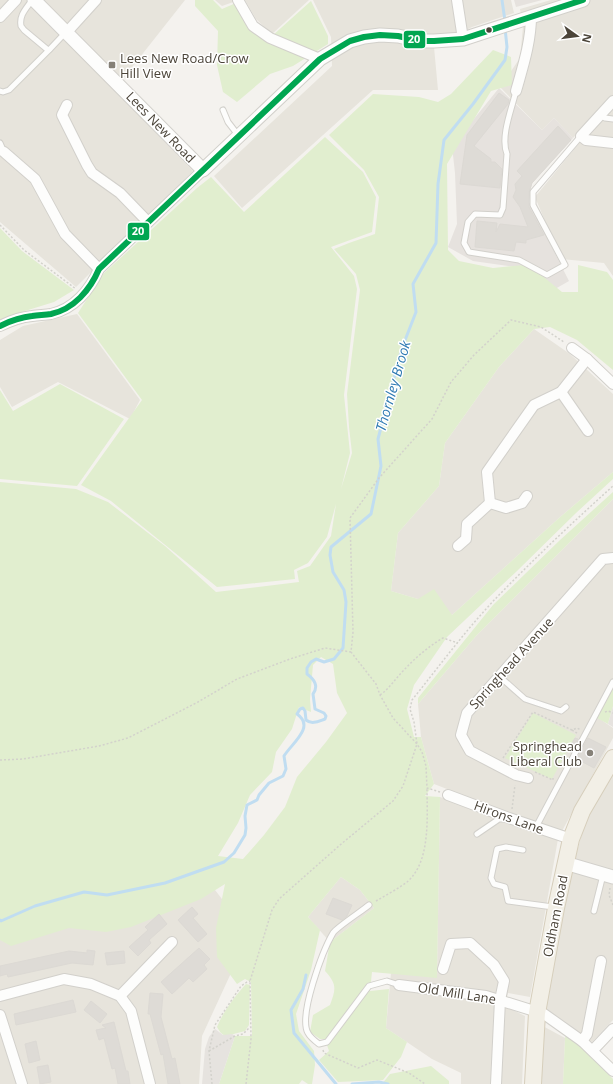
<svg xmlns="http://www.w3.org/2000/svg" width="613" height="1084" viewBox="0 0 613 1084" font-family="'Open Sans',sans-serif">
<style>
.residential{fill:#e7e4dc}
.industrial{fill:#e6e2de}
.green{fill:#e1eecf;fill-rule:evenodd}
.parking{fill:#e6e3df}
.lines{fill:none;stroke-linecap:round;stroke-linejoin:round}
.stream{stroke:#c0ddf1;stroke-width:3}
.building{fill:#dedbd6;stroke:#dcd9d4}
.service-casing{stroke:#d2d0cb;stroke-width:7}
.minor-casing{stroke:#d2d0cb;stroke-width:12}
.tertiary-casing{stroke:#d2d0cb;stroke-width:15}
.primary-casing{stroke:#d6cebb;stroke-width:18}
.path{stroke:#d3d2cc;stroke-width:1.5;stroke-dasharray:2 2;stroke-linecap:butt}
.service{stroke:#fdfdfc;stroke-width:5}
.minor{stroke:#fdfdfc;stroke-width:10}
.tertiary{stroke:#fdfdfc;stroke-width:13}
.primary{stroke:#f2efe6;stroke-width:16}
.bus-1-casing{stroke:#fff;stroke-width:9}
.bus-1{stroke:#00a651;stroke-width:6}
.bus-dot{fill:#4b4439;stroke:#fff;stroke-width:1.5}
.poi-dot{fill:#868178;stroke:#fff;stroke-width:1.5}
.labels{text-anchor:middle;stroke-width:3;stroke-linejoin:round;paint-order:stroke}
.poi-label{font-size:13px;fill:#4b4439;stroke:#fff;text-anchor:start}
.street-label{font-size:13px;fill:#4b4439;stroke:#fff}
.water-label{font-size:14px;font-style:italic;fill:#2e7ab2;stroke:#fff}
.line-badge{stroke:#fff;stroke-width:1.5}
.badge-label{font-size:11px;text-anchor:middle;font-weight:bold;fill:#fff}
</style>
<rect width="100%" height="100%" fill="#f4f2ee"/>
<!-- residential -->
<g class="residential">
<path d="M0 0H185L114 90 193 171 76 287 0 222Z"/>
<path d="M215 0H239L222 6Z"/>
<path d="M245 0H309L272 34 256 19Z"/>
<path d="M313 0H511L514 13 472 27 434 47 438 90H373L242 208 214 176 332 66 331 37Z"/>
<path d="M551 0H613V96L573 138 554 118 542 130 500 87 520 58 523 27 520 9Z"/>
<path d="M613 106V276L604 263 561 259 535 197 594 125Z"/>
<path d="M77 314 140 400 130 419 58 382 12 407 0 387V340L23 326Z"/>
<path d="M534 329 570 354 613 394V472L559 518 452 615 418 599 391 591 398 533 439 486 445 443 499 367Z"/>
<path d="M613 499V688L597 717 613 728V738L562 831 559 832 434 784 421 737 418 704 476 636Z"/>
<path d="M613 765V1020L592 1042 541 1008 571 873 585 823Z"/>
<path d="M440 797 558 839 530 997 508 993 505 1006 525 1016 522 1084H461V1073L432 1059 386 1028 391 973 437 977Z"/>
<path d="M341 877 360 890 374 908 330 942 308 917Z"/>
<path d="M208 881 249 934 202 1036 199 1084H0V924Z"/>
<path d="M539 1024 565 1038 563 1084H539Z"/>
</g>
<!-- industrial -->
<g class="industrial">
<path d="M514 0H542L516 7Z"/>
<path d="M499 88 542 130 554 118 573 138 532 183 529 202 569 281 548 293 516 267 473 261 448 247 457 224 455 173 452 146Z"/>
</g>
<!-- green -->
<g class="green">
<path d="M195 0H213L222 9 243 0 254 19 272 36 311 1 328 36V44L293 66 270 74 237 102 223 92 217 65 218 31 195 6Z"/>
<path d="M493 50 511 57 512 85 491 91 447 164 448 250 459 261 493 268 524 265 540 274 562 292H578V265L607 272 613 280V370L577 340 550 327 534 329 499 367 445 443 439 486 398 533 391 591 418 599 434 589 452 615 559 518 613 472V479L576 513 517 571 447 637 414 685 407 709 414 737H421L434 784 425 796 440 797 437 978 372 972 370 991 389 989 386 1028 407 1042 401 1057 383 1080 338 1082 319 1060 329 1051 325 1039H320L310 1032 313 1015 330 1005C336 989 337 984 325 971L330 942 374 908 360 890 341 877 308 917 320 930 311 970 296 1014 299 1031 314 1051 315 1065 312 1084H308L302 1080 299 1084H219L235 1036H252L251 982 245 979 237 984 217 957 216 928 225 884 201 899 131 927 106 932 69 928 11 946 0 940V482L76 489 108 502 165 546 216 592 299 582 297 571 310 566 331 536 336 504 327 537 308 563 294 570 295 579 217 587 111 501 81 485 142 400 78 313 103 274 197 188 211 177 244 212 325 137 363 172 376 197 372 232 331 247 354 276 357 289 344 395 350 453 341 489 352 453 349 427 347 394 360 290 356 274 334 249 349 243 375 234 379 197 364 170 329 135 373 94 419 97 438 102 451 94ZM321 657 333 664 337 693 347 713 326 742 297 777 285 807 264 835 243 859 218 856 238 823 250 795 272 772 276 752 292 729 299 707 311 712 310 699 313 665Z"/>
<path d="M0 228 22 251 74 290 54 302 12 315 0 321Z"/>
<path d="M60 384 124 419 77 486 0 479V390L13 411Z"/>
<path d="M613 492V499L476 636 418 704V698L493 605 560 540Z"/>
<path d="M613 688V706L608 724 597 718Z"/>
<path d="M533 713 576 735 552 779 505 758Z"/>
<path d="M246 984 250 985 249 1025 245 1031 226 1036C221 1034 220 1032 217 1027 223 1012 235 996 246 984Z"/>
<path d="M567 1033 613 1079V1084H563L565 1038Z"/>
<path d="M431 1066 449 1081V1084H382L390 1074Z"/>
</g>
<!-- parking -->
<g class="parking">
<path d="M613 706V727L608 724Z"/>
<path d="M215 1029 223 1035 232 1034 235 1036 219 1084H202L205 1049 209 1037Z"/>
</g>
<g class="lines">
<!-- stream -->
<g class="stream">
<path d="M502 0 505 21"/>
<path d="M0 920 1 921 35 906 84 892 107 895 165 883 224 862 234 853 245 835 246 828 245 816 247 805 257 800 259 795 269 783 283 776 286 769 284 756C291 744 316 727 297 714L300 709 303 708 305 711 306 720C312 725 319 721 325 719L326 716 324 713 315 709 313 694C319 686 314 679 307 674V668L311 662 316 659 324 662 334 659 343 648 346 602 344 590 333 572 330 555 331 547 371 514 381 466 378 439 402 348 416 312 413 284 436 243 438 184 444 140 473 104 505 60 507 47 505 28"/>
<path d="M306 975 303 989 291 1010 294 1033 336 1084"/>
<path d="M352 1084 379 1082 388 1084"/>
</g>
</g>
<!-- building -->
<g class="building">
<path d="M499 93 509 100 508 104 474 146 491 159V162H495L502 169 500 188 460 184 467 135Z"/>
<path d="M558 126 571 140 532 183 529 192V207L544 235 526 240V243L516 242 514 251 475 247 477 221 497 223 496 232 500 224 528 227 520 207 513 197 516 190 515 184 522 176 517 171Z"/>
<path d="M575 738 578 739 573 748 570 746Z"/>
<path d="M588 738 606 747 594 768 577 759Z"/>
<path d="M333 898 352 905 347 916 342 920 326 914Z"/>
<path d="M192 907 198 914 193 918 207 934 198 942 178 920Z"/>
<path d="M159 914 167 924 149 940 151 943 138 956 129 947 148 930 145 927Z"/>
<path d="M199 948 210 959 204 965 207 969 193 982 189 978 172 994 161 982Z"/>
<path d="M87 950 95 951 93 965 72 963 8 977 7 974 0 976V966L69 951 87 953Z"/>
<path d="M124 951 125 963 107 965 105 953Z"/>
<path d="M150 993 163 994 161 1017 172 1059 175 1058 180 1084H168L163 1054 161 1055 150 1014H148Z"/>
<path d="M73 1000 76 1012 16 1025 14 1014Z"/>
<path d="M91 1001 107 1014 100 1023 84 1010Z"/>
<path d="M114 1022 126 1071H128L130 1084H118L115 1068 112 1069 104 1038 99 1040 96 1030 106 1028 102 1025Z"/>
<path d="M36 1041 40 1060 29 1063 25 1044Z"/>
<path d="M48 1065 51 1082 40 1084 37 1067Z"/>
</g>
<g class="lines">
<defs>
<g id="service">
<path d="M32 0C26 9 19 15 21 26L24 30 48 50 50 49 66 32"/>
<path d="M0 91 3 92 9 90 49 50"/>
<path d="M516 91C512 108 500 137 507 154L503 208 500 215 475 214 468 222 464 243 469 252 519 260 547 275 565 265 533 205V192L581 136"/>
<path d="M223 110 228 122 238 135"/>
<path d="M600 115 605 118 613 119"/>
<path d="M0 143 4 152"/>
<path d="M499 676 525 699 561 711 566 707"/>
<path d="M536 827 613 682"/>
<path d="M477 834 499 819H504"/>
<path d="M523 850 506 847 497 849 491 878 494 884 505 887 508 901 553 907"/>
<path d="M369 905C362 911 337 927 333 933 323 950 298 1016 308 1033 310 1037 315 1041 319 1044L327 1042 369 986 387 981 399 985"/>
<path d="M594 911 603 875"/>
</g>
<g id="minor">
<path d="M238 0 253 26 270 38 320 59"/>
<path d="M457 0 463 39"/>
<path d="M0 17 16 0"/>
<path d="M67 32 96 0"/>
<path d="M516 91C523 66 531 42 531 16"/>
<path d="M613 101 581 136 586 140 613 143"/>
<path d="M67 105 62 115 87 165 92 173 120 193 148 222"/>
<path d="M4 152 35 179 65 234 99 269"/>
<path d="M0 326C10 321 22 317 32 316 39 315 45 315 51 314 74 309 90 290 99 269L203 170"/>
<path d="M572 348 587 359 613 384"/>
<path d="M561 392 588 431"/>
<path d="M490 503 487 472 534 405 561 392 587 359"/>
<path d="M490 503 506 508 522 503 527 496"/>
<path d="M458 546 466 539 467 524 490 503"/>
<path d="M528 778 516 775 470 751 461 735 467 713 603 559 613 558"/>
<path d="M448 795 509 818 571 839"/>
<path d="M443 969 451 944 470 943 494 965 504 981 500 1000 496 1084"/>
<path d="M399 985 486 996 544 1014 582 1041 613 1071"/>
<path d="M0 996 64 979 91 984 120 996 131 1011 150 1084"/>
<path d="M120 996 172 942"/>
<path d="M0 1015 22 1084"/>
<path d="M582 1041 587 1034 601 961"/>
<path d="M593 1050 613 1029"/>
</g>
<g id="tertiary">
<path d="M34 0 203 170 320 59 350 41 364 37 380 35 398 36 420 41H434L463 39 583 0"/>
<path d="M565 863 613 877"/>
</g>
<path id="primary" d="M533 1084 537 1013 556 908 571 839 582 811 613 758"/>
</defs>
<!-- service casing -->
<use href="#service" class="service-casing"/>
<!-- minor casing -->
<use href="#minor" class="minor-casing"/>
<!-- tertiary casing -->
<use href="#tertiary" class="tertiary-casing"/>
<!-- primary casing -->
<use href="#primary" class="primary-casing"/>
<!-- path -->
<g class="path">
<path d="M0 225 24 250 76 289"/>
<path d="M380 695C390 688 395 679 404 670 415 658 429 646 443 638L458 643"/>
<path d="M605 712 608 711 613 713"/>
<path d="M572 730 577 733"/>
<path d="M503 758 533 712 572 730 577 728 581 730"/>
<path d="M0 760 23 759 99 746 128 738 198 702 237 679 290 659 325 648 351 652"/>
<path d="M535 772 553 780V778"/>
<path d="M440 792 427 788 426 766 422 752 417 744 393 718 380 695 376 684 351 652 353 632 350 518 379 478 432 419 451 382 474 355 511 320 541 327 564 342"/>
<path d="M512 809 515 785"/>
<path d="M610 888 609 895 613 905"/>
<path d="M376 901C386 895 398 889 407 882 431 862 427 816 427 788"/>
<path d="M323 1050 324 1053 358 1068 377 1060 409 1073 425 1084"/>
<path d="M209 1051 235 1036 243 1034 250 1027"/>
<path d="M212 1084 209 1051 215 1025 241 986 247 982 250 981"/>
<path d="M246 1084 251 1039 250 981 272 910 279 899 340 845 393 801 403 786 417 744 414 722 410 709 412 700C441 664 468 627 499 595 536 557 574 521 613 486"/>
</g>
<!-- service -->
<use href="#service" class="service"/>
<!-- minor -->
<use href="#minor" class="minor"/>
<!-- tertiary -->
<use href="#tertiary" class="tertiary"/>
<!-- primary -->
<use href="#primary" class="primary"/>
<defs>
<path id="bus-1" d="M0 326C10 321 22 317 32 316 39 315 45 315 51 314 74 309 90 290 99 269L320 59 350 41 364 37 380 35 398 36 420 41H434L463 39 583 0"/>
</defs>
<!-- bus-1 casing -->
<use href="#bus-1" class="bus-1-casing"/>
<!-- bus-1 -->
<use href="#bus-1" class="bus-1"/>
</g>
<!-- markers -->
<circle class="bus-dot" cx="489" cy="30" r="3.5"/>
<g class="poi-dot">
<rect x="108" y="61" width="8" height="8" rx="2"/>
<circle cx="590" cy="753" r="4"/>
</g>
<g class="labels">
<!-- poi labels -->
<g class="poi-label">
<text x="120" y="63">Lees New Road/Crow<tspan x="120" dy="15">Hill View</tspan></text>
<text x="582" y="751" text-anchor="end">Springhead<tspan x="582" dy="15">Liberal Club</tspan></text>
</g>
<!-- street labels -->
<g class="street-label">
<text transform="translate(161 127) rotate(46)" y="5">Lees New Road</text>
<text transform="translate(511 663) rotate(-48)" y="5">Springhead Avenue</text>
<text transform="translate(509 817) rotate(20)" y="5">Hirons Lane</text>
<text transform="translate(555 916) rotate(-79)" y="5">Oldham Road</text>
<text transform="translate(457 993) rotate(9)" y="5">Old Mill Lane</text>
</g>
<!-- water labels -->
<g class="water-label">
<text transform="translate(393 386) rotate(-74)" y="5">Thornley Brook</text>
</g>
</g>
<g class="line-badge">
<rect x="403" y="30" width="23" height="19" rx="4" fill="#00a651"/>
<rect x="127" y="222" width="23" height="19" rx="4" fill="#00a651"/>
</g>
<g class="badge-label">
<text x="414" y="43">20</text>
<text x="138" y="235">20</text>
</g>
<!-- north arrow -->
<g transform="translate(577 36) rotate(104)" stroke="#ffffff" stroke-width="3" paint-order="stroke">
<path d="M0-3L7 15L0 10L-7 15Z" fill="#4b4439"/>
<text y="-6" font-size="11" font-weight="bold" text-anchor="middle" fill="#4b4439">N</text>
</g>
</svg>
